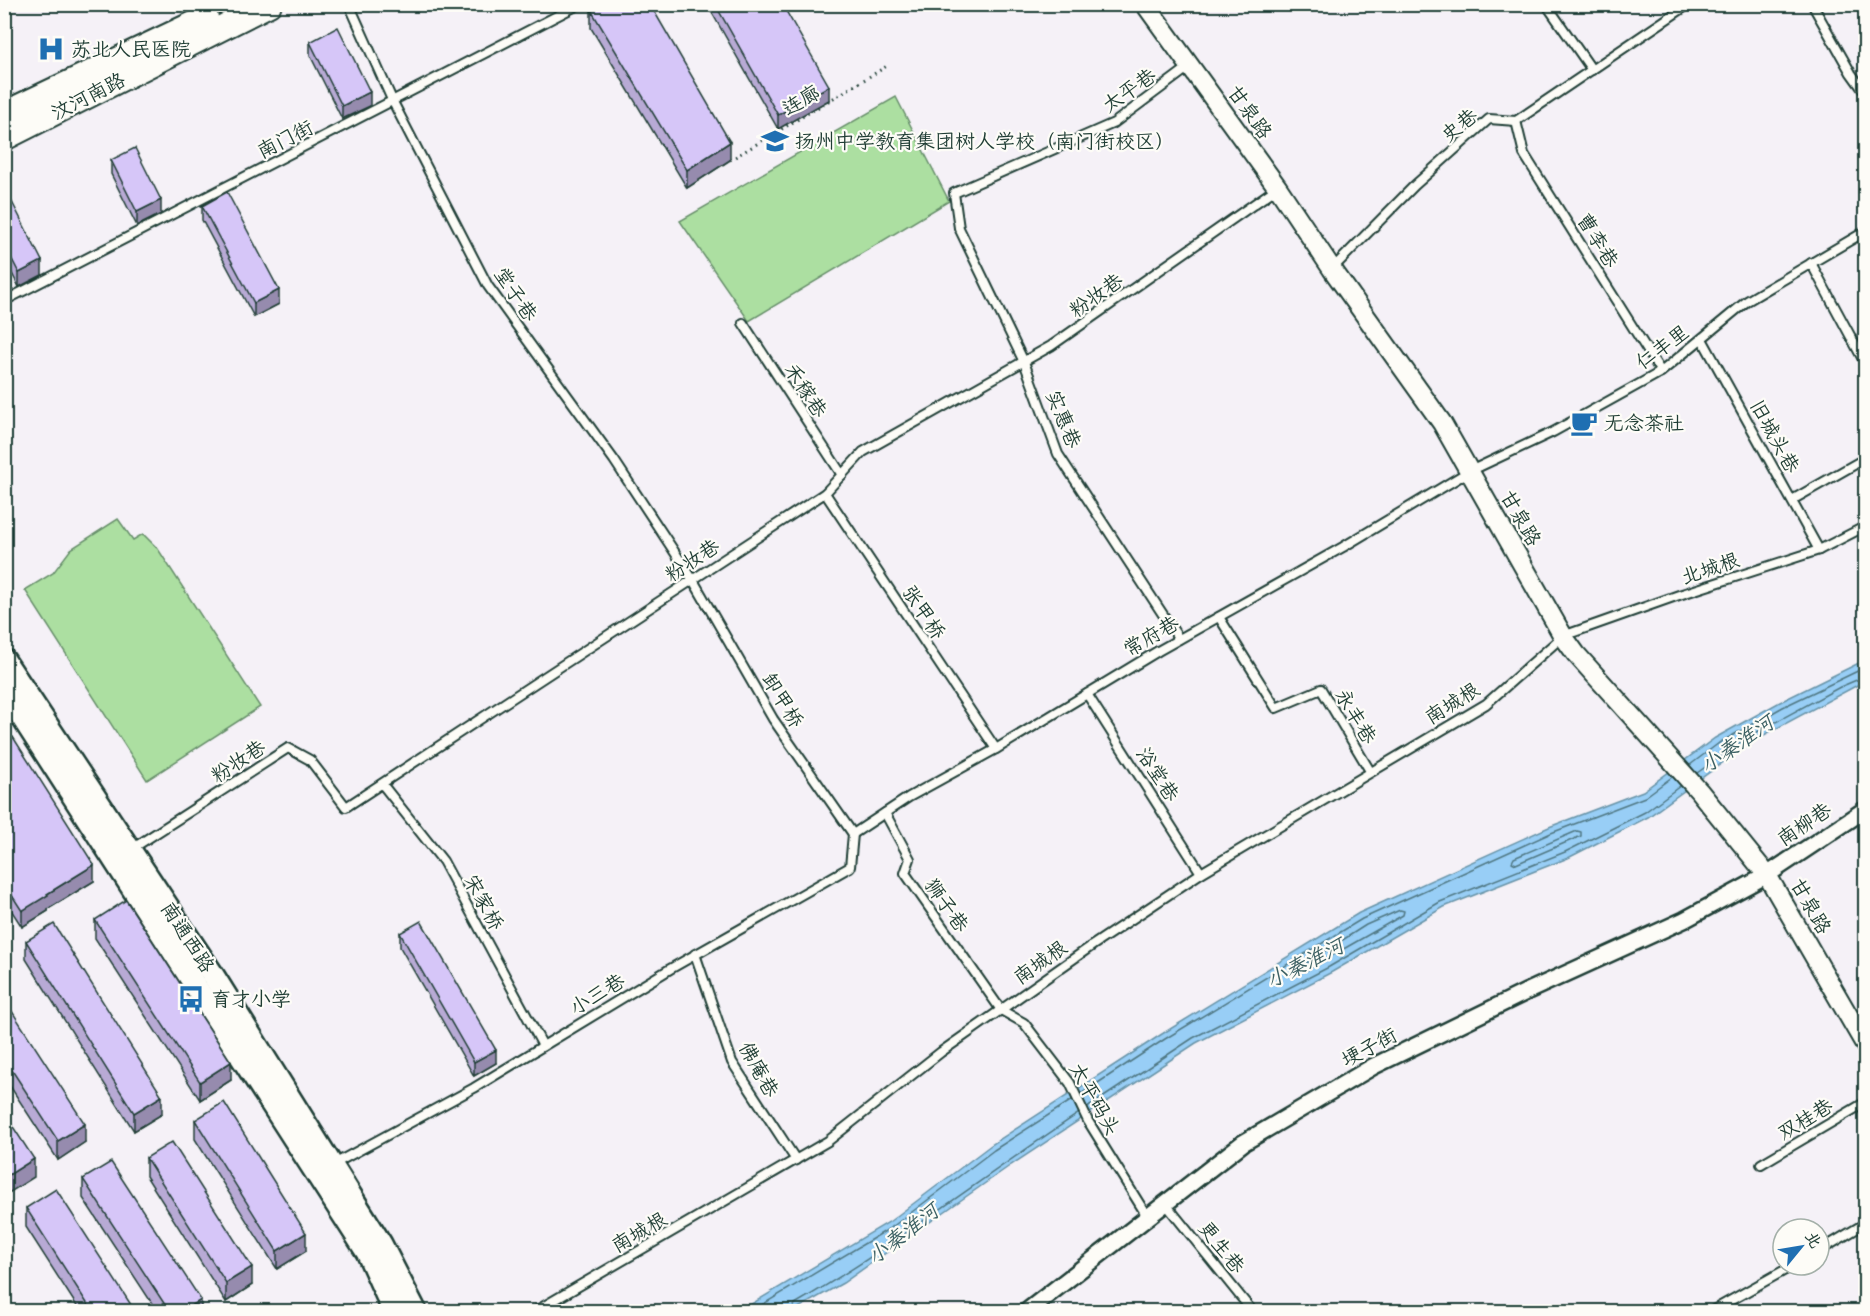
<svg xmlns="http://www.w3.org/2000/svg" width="1870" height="1316" viewBox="0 0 1870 1316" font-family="Pangolin,'LXGW WenKai TC',sans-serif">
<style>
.green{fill:#acdfa1;stroke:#668e6a;stroke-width:1.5}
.water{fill:#98cef6;stroke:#6894a8;stroke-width:1.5}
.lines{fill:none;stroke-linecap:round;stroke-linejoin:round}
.shore{stroke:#4f7782;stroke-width:1.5}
.service-casing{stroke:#1f3d34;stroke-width:12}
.minor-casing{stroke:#1f3d34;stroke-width:20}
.tertiary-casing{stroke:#1f3d34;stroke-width:22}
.secondary-casing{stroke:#1f3d34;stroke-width:26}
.primary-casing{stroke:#1f3d34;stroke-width:28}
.path{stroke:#1f3d34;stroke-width:3;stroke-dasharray:1.5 4.5;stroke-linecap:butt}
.service{stroke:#fdfcf7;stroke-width:8}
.minor{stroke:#fdfcf7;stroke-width:15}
.tertiary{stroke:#fdfcf7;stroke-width:18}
.secondary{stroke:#fdfcf7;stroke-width:21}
.primary{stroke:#fdfcf7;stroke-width:24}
.wall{fill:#b8aad5;stroke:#1f3d34;stroke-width:1.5}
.shaded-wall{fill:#968bae;stroke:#1f3d34;stroke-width:1.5}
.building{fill:#d6c6f8;stroke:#1f3d34;stroke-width:1.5}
.labels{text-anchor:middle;stroke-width:4.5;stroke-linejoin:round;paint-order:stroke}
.poi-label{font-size:20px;fill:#1f3d34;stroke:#fdfcf7;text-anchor:start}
.street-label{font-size:20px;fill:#1f3d34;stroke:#fdfcf7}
.water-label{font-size:21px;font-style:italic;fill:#3d6164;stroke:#fdfcf7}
</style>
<rect width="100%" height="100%" fill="#f5f1f7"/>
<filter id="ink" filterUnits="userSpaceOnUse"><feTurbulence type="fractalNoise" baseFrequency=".0167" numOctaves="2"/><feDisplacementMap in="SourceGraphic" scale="12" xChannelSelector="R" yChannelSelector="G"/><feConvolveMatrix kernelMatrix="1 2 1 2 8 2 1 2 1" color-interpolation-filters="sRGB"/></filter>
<g filter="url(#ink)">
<!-- green -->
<g class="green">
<path d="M896 97 949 201 749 321 680 221Z"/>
<path d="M118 519 133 540 143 534 158 549 260 707 147 780 25 590 53 573 71 549Z"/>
</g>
<!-- water -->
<path class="water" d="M1865 660V681L1751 742 1648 817 1568 858 1444 907 1332 972 1196 1043 1011 1165 843 1283 793 1311 738 1312 889 1222 991 1145 1162 1034 1359 913 1549 827 1643 791 1715 738 1780 702Z"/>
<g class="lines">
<!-- shore -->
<g class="shore">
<path d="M1690 765 1719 743 1783 707 1866 667"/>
<path d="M1697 773 1748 737 1840 687 1866 676"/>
<path d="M1577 831 1581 832V836L1516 864 1512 862 1514 858Z"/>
<path d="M1400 910 1404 911 1403 915 1305 971 1301 970 1302 966 1366 925Z"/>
<path d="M1081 1094 1165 1039 1362 919 1551 833 1645 797 1672 777"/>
<path d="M1087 1108 1193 1038 1329 967 1440 902 1565 852 1645 812 1680 786"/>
<path d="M750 1312 892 1227 994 1150 1072 1100"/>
<path d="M791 1312 795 1304C893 1247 984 1176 1079 1113"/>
</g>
<defs>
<g id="service">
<path d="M349 4 393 102 488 286 614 460 693 580 773 719 853 834"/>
<path d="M1546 4 1592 70"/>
<path d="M1812 4 1851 73 1866 94"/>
<path d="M1516 121 1524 154 1661 372"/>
<path d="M1811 263 1866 365"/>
<path d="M1332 269 1415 185 1489 119 1516 121 1689 4"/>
<path d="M4 301 580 4"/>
<path d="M743 323 842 475"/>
<path d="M1702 339 1819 550"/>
<path d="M825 493 996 749"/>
<path d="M1792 500 1866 458"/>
<path d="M1219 617 1276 708 1321 689 1370 771"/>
<path d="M1179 639 1058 454 1024 362 959 228 954 193 1114 123 1189 67"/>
<path d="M1087 694 1201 873"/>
<path d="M382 784 443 861 543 1046"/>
<path d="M885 813 910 859 905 873 1001 1010 1024 1023 1070 1083 1088 1121 1147 1216"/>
<path d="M853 834 909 797 996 749 1158 651 1343 547 1468 472 1553 432 1661 372 1747 301 1866 231"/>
<path d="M130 850 288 748 310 760 346 807 825 493 863 452 1051 346 1277 188"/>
<path d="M695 954 732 1062 796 1160"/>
<path d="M334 1164 474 1088 670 969 850 867 853 834"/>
<path d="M1761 1164 1866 1102"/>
<path d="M1165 1203 1253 1312"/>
<path d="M1819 1251 1866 1223"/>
<path d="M534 1312 828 1141 941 1052 1093 945 1201 873 1486 704 1563 636 1679 595 1819 550 1866 526"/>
<path d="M1710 1312 1794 1265"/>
</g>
<path id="minor" d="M1026 1312 1243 1143 1374 1066 1528 991 1684 920 1767 875 1866 809"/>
<path id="tertiary" d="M1145 4 1278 188 1332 269 1442 423 1563 636 1576 654 1699 791 1767 875 1866 1046"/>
<g id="secondary">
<path d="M4 660 211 972 381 1244 416 1312"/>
<path d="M4 689 367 1252 394 1312"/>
</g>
<g id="primary">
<path d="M4 114 206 18"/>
<path d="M4 138 269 4"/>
</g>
</defs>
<!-- service casing -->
<use href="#service" class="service-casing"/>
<!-- minor casing -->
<use href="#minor" class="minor-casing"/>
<!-- tertiary casing -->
<use href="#tertiary" class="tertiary-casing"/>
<!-- secondary casing -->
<use href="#secondary" class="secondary-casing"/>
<!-- primary casing -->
<use href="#primary" class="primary-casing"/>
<!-- path -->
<path class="path" d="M730 160 887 66"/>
<!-- service -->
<use href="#service" class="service"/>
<!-- minor -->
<use href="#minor" class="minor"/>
<!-- tertiary -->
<use href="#tertiary" class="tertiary"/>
<!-- secondary -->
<use href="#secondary" class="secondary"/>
<!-- primary -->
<use href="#primary" class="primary"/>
</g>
<!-- wall -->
<g class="wall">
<path d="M707 4H782L829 100 778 129Z"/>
<path d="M591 10 730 160 687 188 591 28Z"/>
<path d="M310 42 370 106 342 119 310 55Z"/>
<path d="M111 160 161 214 137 226 111 174Z"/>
<path d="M4 206 42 275 19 287 4 258Z"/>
<path d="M202 206 279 304 254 317 202 220Z"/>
<path d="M4 728 94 881 48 909V911L22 927 4 899Z"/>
<path d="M95 920 231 1080 200 1100 95 938Z"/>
<path d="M400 933 496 1063 474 1076 400 947Z"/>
<path d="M26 941 162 1114 134 1131 26 959Z"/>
<path d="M4 999 85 1142 58 1160 4 1077Z"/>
<path d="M195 1120 306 1251 277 1269 195 1139Z"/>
<path d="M146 1158 252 1285 226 1302 146 1176Z"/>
<path d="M83 1179 201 1311H157L83 1198Z"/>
<path d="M26 1208 135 1311H80L26 1227Z"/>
</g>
<!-- shaded-wall -->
<g class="shaded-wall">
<path d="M829 86V100L778 129V115Z"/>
<path d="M370 92V106L342 119V106Z"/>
<path d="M730 142V160L687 188V170Z"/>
<path d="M161 200V214L137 226V212Z"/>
<path d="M42 261V275L19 287V273Z"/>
<path d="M279 290V304L254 317V303Z"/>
<path d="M94 865V881L48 909V911L22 927V911L47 894Z"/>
<path d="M496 1050V1063L474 1076V1062Z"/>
<path d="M231 1062V1080L200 1100V1082Z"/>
<path d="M162 1096V1114L134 1131V1113Z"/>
<path d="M85 1124V1142L58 1160V1141Z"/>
<path d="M34 1159V1177L4 1196V1178Z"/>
<path d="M306 1233V1251L277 1269V1251Z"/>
<path d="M252 1267V1285L226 1302V1283Z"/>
<path d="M201 1300V1311H183Z"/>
</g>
<!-- building -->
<g class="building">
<path d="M601 4H650L730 142 687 170 591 10Z"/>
<path d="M715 4H782L829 86 778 115Z"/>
<path d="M338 27 370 92 342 106 310 42Z"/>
<path d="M135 148 161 200 137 212 111 160Z"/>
<path d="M227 192 279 290 254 303 202 206Z"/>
<path d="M12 202 42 261 19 273 4 244V206Z"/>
<path d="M4 728 11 738 13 737 94 865 47 894 48 895 22 911 4 883Z"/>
<path d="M126 900 231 1062 200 1082 95 920Z"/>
<path d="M421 921 496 1050 474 1062 400 933Z"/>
<path d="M54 924 162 1096 134 1113 26 941Z"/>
<path d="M4 999 85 1124 58 1141 4 1058Z"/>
<path d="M224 1102 306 1233 277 1251 195 1120Z"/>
<path d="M4 1113 34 1159 4 1178Z"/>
<path d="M172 1142 252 1267 226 1283 146 1158Z"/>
<path d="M111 1162 201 1300 183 1311H169L83 1179Z"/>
<path d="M56 1189 135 1311H92L26 1208Z"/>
</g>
</g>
<!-- icons -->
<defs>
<symbol id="hospital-bare" viewBox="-9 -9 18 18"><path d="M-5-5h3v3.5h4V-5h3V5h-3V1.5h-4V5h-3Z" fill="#1f6fb2" stroke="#fdfcf7" stroke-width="2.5" paint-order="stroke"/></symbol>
<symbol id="school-bare" viewBox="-9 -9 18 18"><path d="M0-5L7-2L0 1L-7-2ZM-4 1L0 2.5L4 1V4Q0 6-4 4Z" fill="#1f6fb2" stroke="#fdfcf7" stroke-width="2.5" paint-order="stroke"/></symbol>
<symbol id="cafe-bare" viewBox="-9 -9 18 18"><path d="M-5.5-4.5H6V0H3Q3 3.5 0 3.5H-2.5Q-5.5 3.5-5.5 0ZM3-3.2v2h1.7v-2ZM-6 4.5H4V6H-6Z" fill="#1f6fb2" stroke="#fdfcf7" stroke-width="2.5" paint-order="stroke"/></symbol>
<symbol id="bus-bare" viewBox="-9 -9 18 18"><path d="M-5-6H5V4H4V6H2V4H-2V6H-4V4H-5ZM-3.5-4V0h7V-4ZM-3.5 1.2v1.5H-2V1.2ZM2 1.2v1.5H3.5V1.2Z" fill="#1f6fb2" stroke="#fdfcf7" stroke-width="2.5" paint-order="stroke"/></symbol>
</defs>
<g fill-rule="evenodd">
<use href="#hospital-bare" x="32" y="30" width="38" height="38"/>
<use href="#school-bare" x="756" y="122" width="38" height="38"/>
<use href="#cafe-bare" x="1565" y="404" width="38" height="38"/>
<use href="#bus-bare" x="172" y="980" width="38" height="38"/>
</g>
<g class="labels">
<!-- poi labels -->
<g class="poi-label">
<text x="71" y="56">苏北人民医院</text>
<text x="795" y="148">扬州中学教育集团树人学校（南门街校区）</text>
<text x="1604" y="430">无念茶社</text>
<text x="211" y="1006">育才小学</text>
</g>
<!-- street labels -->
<g class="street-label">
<text transform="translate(1129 90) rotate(-35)" y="7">太平巷</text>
<text transform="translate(88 96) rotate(-27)" y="7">汶河南路</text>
<text transform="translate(801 100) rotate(-31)" y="7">连廊</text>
<text transform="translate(1250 112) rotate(54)" y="7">甘泉路</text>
<text transform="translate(1459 125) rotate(-39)" y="7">史巷</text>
<text transform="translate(285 139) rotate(-27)" y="7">南门街</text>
<text transform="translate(1598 240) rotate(58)" y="7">曹李巷</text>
<text transform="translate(516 294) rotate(56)" y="7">堂子巷</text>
<text transform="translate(1096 295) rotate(-35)" y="7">粉妆巷</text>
<text transform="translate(1662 347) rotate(-36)" y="7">仁丰里</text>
<text transform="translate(806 390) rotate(57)" y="7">禾稼巷</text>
<text transform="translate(1064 419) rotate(68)" y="7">实惠巷</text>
<text transform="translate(1775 436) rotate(61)" y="7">旧城头巷</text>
<text transform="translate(1521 518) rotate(60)" y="7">甘泉路</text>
<text transform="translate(692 560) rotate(-33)" y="7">粉妆巷</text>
<text transform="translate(1710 568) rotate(-18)" y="7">北城根</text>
<text transform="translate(924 612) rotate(56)" y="7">张甲桥</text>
<text transform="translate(1151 636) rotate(-30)" y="7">常府巷</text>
<text transform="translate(783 700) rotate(58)" y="7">卸甲桥</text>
<text transform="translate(1452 703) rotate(-32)" y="7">南城根</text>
<text transform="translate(1356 716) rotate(59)" y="7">永丰巷</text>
<text transform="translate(238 761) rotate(-33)" y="7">粉妆巷</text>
<text transform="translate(1158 774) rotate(57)" y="7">浴堂巷</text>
<text transform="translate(1804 824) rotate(-34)" y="7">南柳巷</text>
<text transform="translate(484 902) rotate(61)" y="7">宋家桥</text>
<text transform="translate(947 905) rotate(55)" y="7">狮子巷</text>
<text transform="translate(1811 906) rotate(60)" y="7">甘泉路</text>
<text transform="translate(188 937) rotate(57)" y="7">南通西路</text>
<text transform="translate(1040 962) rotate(-35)" y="7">南城根</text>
<text transform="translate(597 994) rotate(-31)" y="7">小三巷</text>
<text transform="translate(1369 1047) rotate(-28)" y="7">埂子街</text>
<text transform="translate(759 1069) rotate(61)" y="7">佛庵巷</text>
<text transform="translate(1095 1099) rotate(60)" y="7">太平码头</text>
<text transform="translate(1805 1119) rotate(-31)" y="7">双桂巷</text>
<text transform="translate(639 1232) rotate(-30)" y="7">南城根</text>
<text transform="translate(1222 1247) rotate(51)" y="7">更生巷</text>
</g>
<!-- water labels -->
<g class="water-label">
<text transform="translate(1737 744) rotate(-35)" y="7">小秦淮河</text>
<text transform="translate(1305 963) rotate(-27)" y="7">小秦淮河</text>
<text transform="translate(903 1234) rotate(-38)" y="7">小秦淮河</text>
</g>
</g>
<!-- margin -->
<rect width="1870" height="1316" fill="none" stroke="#fdfcf7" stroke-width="24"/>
<rect x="12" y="12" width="1846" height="1292" fill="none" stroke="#1f3d34" stroke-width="2" filter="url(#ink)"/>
<!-- north arrow -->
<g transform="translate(1801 1247) rotate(60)"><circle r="28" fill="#fdfcf7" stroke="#a4b0a9" stroke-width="1.5"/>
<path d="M0-4.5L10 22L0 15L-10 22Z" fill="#1f6fb2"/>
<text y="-9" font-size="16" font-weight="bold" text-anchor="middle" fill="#1f3d34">北</text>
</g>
</svg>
